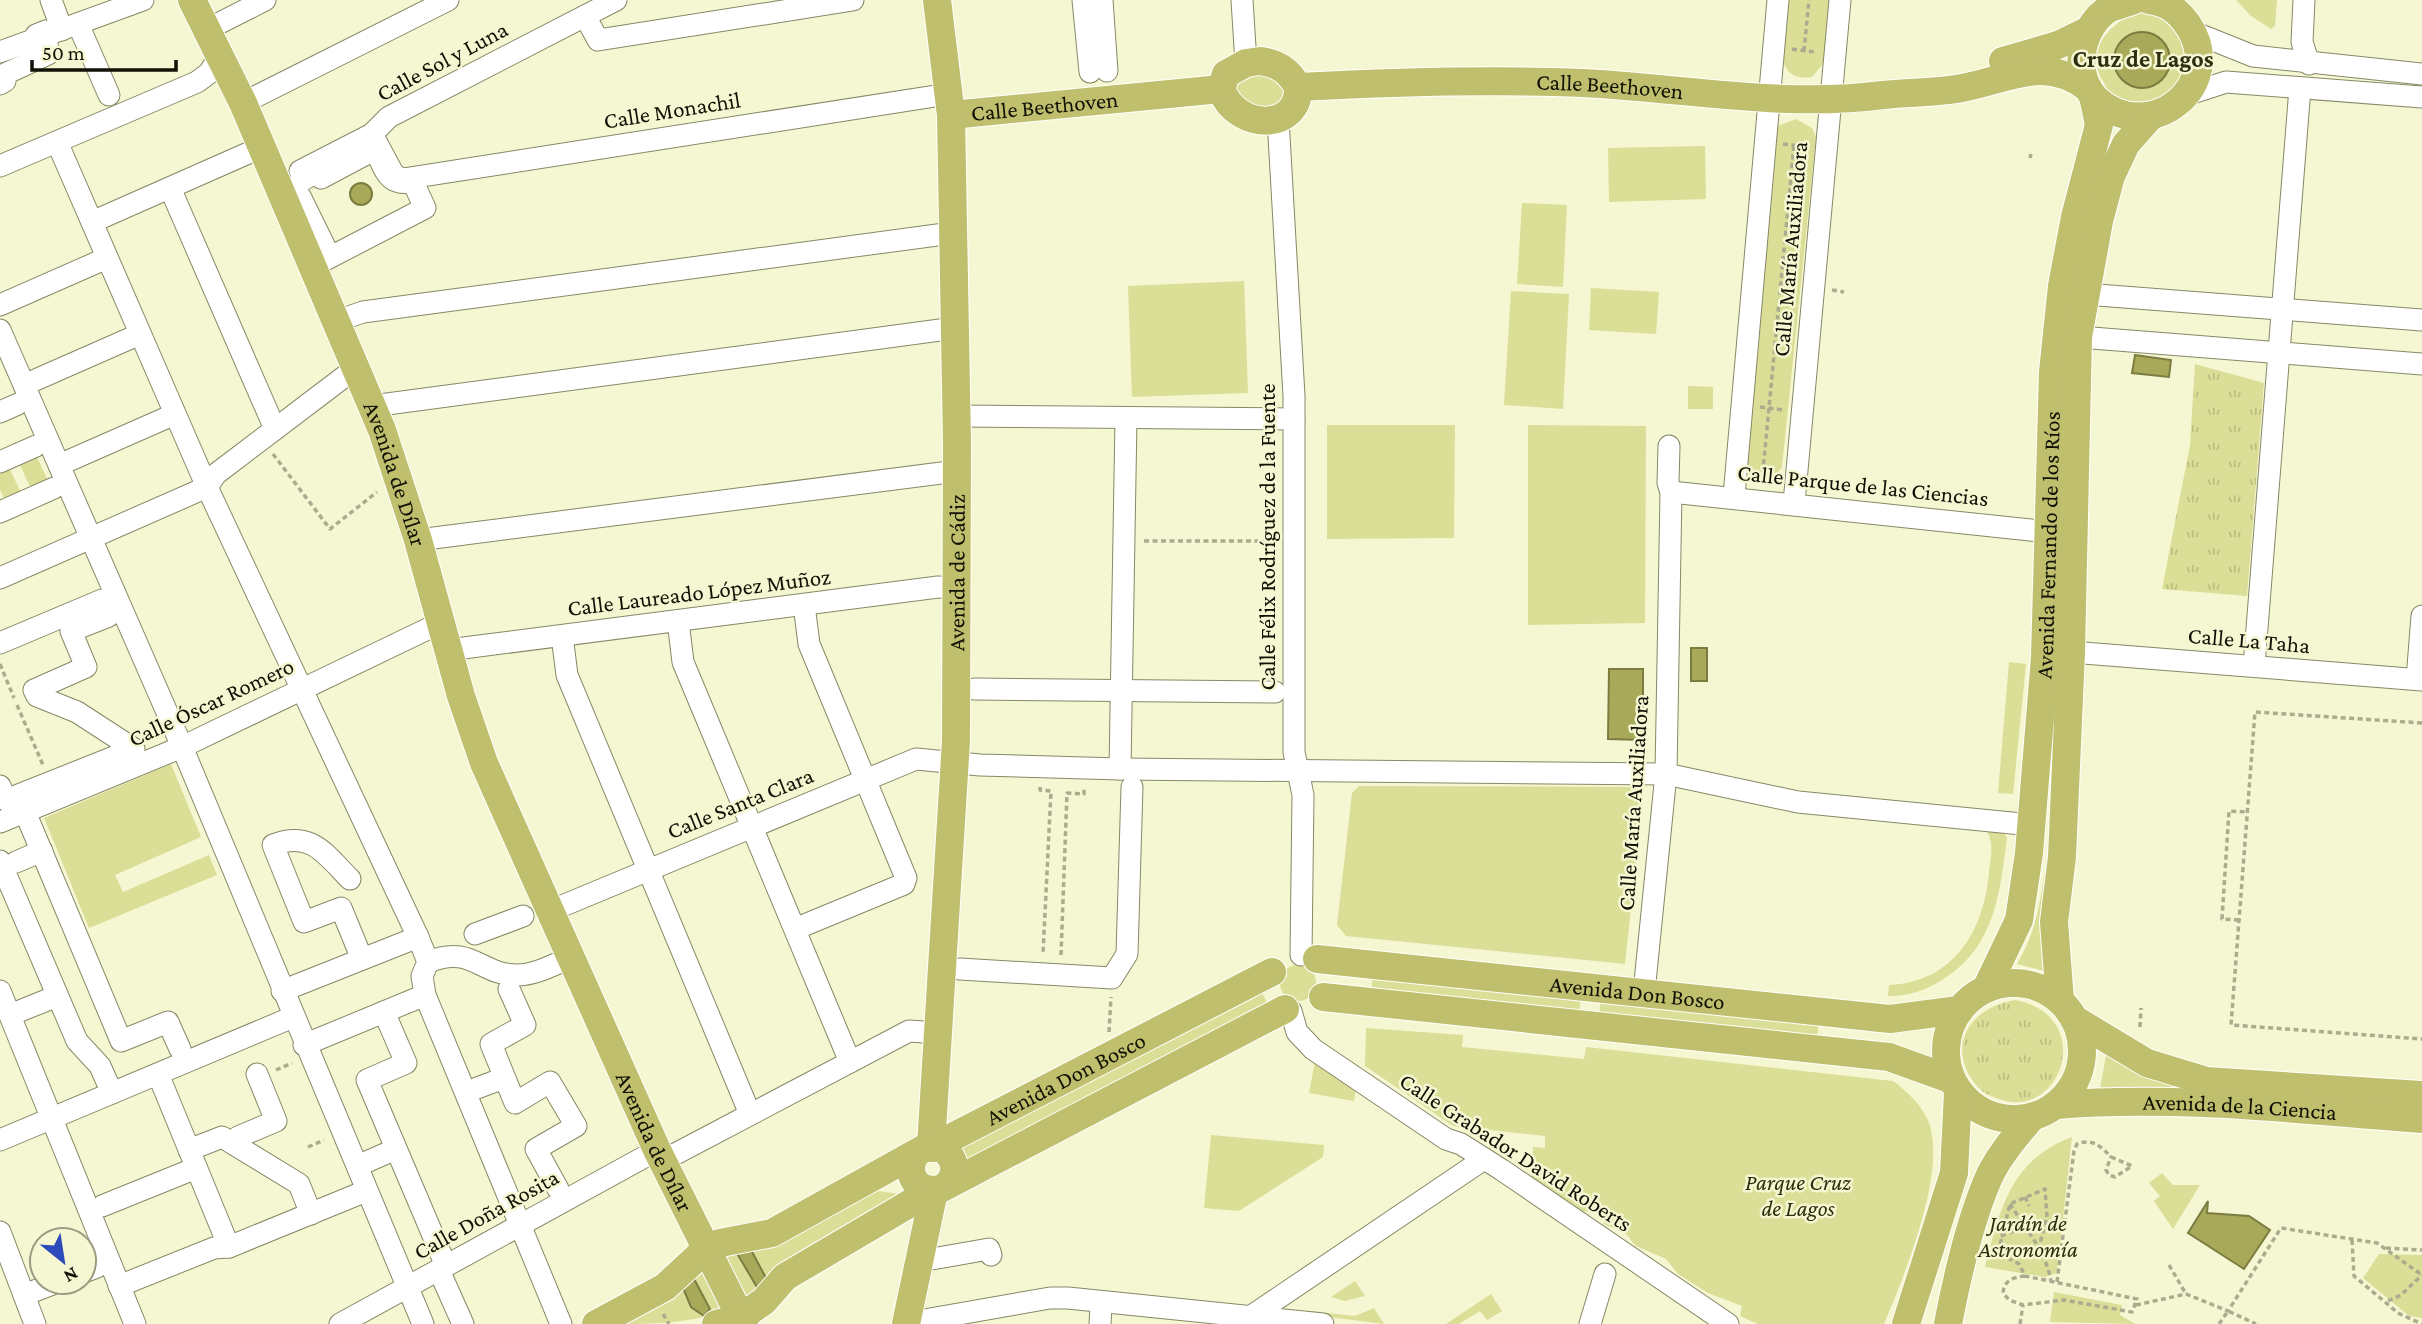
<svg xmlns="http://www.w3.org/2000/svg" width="2422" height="1324" viewBox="0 0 2422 1324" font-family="'Crimson Pro',serif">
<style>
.grass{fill:url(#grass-tufts)}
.green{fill:#dbde97}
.water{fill:#a8aa5a;stroke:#7b7c40;stroke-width:2}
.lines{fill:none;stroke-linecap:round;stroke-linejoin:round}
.minor-casing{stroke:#868866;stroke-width:23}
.major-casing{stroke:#fff;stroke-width:30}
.path{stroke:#abac8f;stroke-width:3.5;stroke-dasharray:5 3.5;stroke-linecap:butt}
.minor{stroke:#fff;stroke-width:21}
.major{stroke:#bfbf6e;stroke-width:28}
.labels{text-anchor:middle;stroke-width:5;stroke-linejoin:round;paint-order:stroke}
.street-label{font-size:23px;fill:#111105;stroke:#f5f7d2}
.park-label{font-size:23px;font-style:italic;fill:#2d2e09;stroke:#f5f7d2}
.neighbourhood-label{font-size:24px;font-weight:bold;fill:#2e2f10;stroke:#f5f7d2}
</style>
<defs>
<pattern id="grass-tufts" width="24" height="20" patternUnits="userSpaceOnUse" patternTransform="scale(1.75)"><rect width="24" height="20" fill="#dbde97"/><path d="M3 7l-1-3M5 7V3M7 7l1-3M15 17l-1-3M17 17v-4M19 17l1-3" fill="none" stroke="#bbbd81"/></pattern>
</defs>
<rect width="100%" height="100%" fill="#f5f7d2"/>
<!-- grass -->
<g class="grass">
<path d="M2195 364 2264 383 2247 596 2162 589 2190 445Z"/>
<path d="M2015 1000C2097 1015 2062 1122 1999 1099 1989 1096 1979 1091 1973 1081 1946 1042 1973 1007 2015 1000Z"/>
</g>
<!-- green -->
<g class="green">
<path d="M1787 0H1832L1826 60 1812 77C1768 84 1784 27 1787 0Z"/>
<path d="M2236 0H2277L2275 26 2271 29 2251 16Z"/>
<path d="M2143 11C2180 18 2199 58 2172 89 2166 97 2153 101 2144 106 2136 104 2124 103 2117 99 2111 96 2106 87 2103 81 2083 49 2113 19 2143 11Z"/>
<path d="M1250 74 1272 76 1285 90 1286 99 1267 110 1236 98 1234 83Z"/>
<path d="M1796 119 1812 128 1816 137 1782 467 1773 479 1758 482 1751 478 1746 464 1774 133 1778 126Z"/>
<path d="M1705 146 1706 199 1609 202 1608 148Z"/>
<path d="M1522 203 1567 205 1563 287 1517 284Z"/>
<path d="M1244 281 1248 393 1132 397 1128 286Z"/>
<path d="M1591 288 1659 292 1656 334 1589 330Z"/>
<path d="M1511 291 1569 294 1563 409 1504 405Z"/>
<path d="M1688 386 1713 387V409H1688Z"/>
<path d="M1327 425H1455L1454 538 1327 539Z"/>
<path d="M1528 425 1646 426 1645 623 1528 625Z"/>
<path d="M35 453 49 483 32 491 18 461Z"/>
<path d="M8 465 22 495 6 502 0 490V469Z"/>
<path d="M2009 662 2026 664 2013 794 1998 793Z"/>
<path d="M171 764 201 837 115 875 123 892 209 855 217 875 89 928 44 818Z"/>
<path d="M1359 786 1644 787 1625 964 1346 936 1337 925 1352 793Z"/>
<path d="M1987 831 2003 832 2007 838C2000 892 1995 946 1945 978 1927 990 1910 996 1888 996L1889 985C1954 982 1984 931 1989 872 1991 857 1994 844 1987 831Z"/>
<path d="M2045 871 2048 872V972L2017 964C2035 934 2040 905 2045 871Z"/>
<circle cx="1298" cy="983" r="18"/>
<path d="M1373 975 1581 997 1579 1012 1371 991Z"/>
<path d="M1259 987 1269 1006 961 1169 958 1144Z"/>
<path d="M1601 999 1819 1022 1817 1038 1599 1015Z"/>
<path d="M1366 1028 1463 1035 1462 1047 1584 1059 1586 1047 1893 1081C1909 1093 1924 1107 1930 1126 1945 1177 1904 1276 1884 1324H1758L1740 1316 1742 1306 1708 1293 1678 1274 1666 1259 1636 1246 1626 1234 1604 1224 1602 1213 1582 1211 1532 1177 1533 1147 1545 1148V1136L1453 1126 1365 1066Z"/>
<path d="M2107 1051 2152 1079 2175 1087V1092L2100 1088Z"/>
<path d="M1315 1061 1356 1089 1354 1101 1309 1093Z"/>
<path d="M1211 1135 1324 1145 1323 1157 1239 1211 1204 1208Z"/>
<path d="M2072 1137 2057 1273 2045 1277 1985 1267C2000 1210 2010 1160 2072 1137Z"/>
<path d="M2162 1173 2173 1185H2200L2173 1229 2154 1201 2160 1196 2149 1183Z"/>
<path d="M870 1190 900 1194 745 1302 718 1252Z"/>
<path d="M2379 1254 2422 1255V1318L2409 1316 2363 1278Z"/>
<path d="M700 1262 727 1309C691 1324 654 1324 615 1324Z"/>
<path d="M1355 1281 1365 1296 1345 1301 1331 1297Z"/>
<path d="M2054 1292 2122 1305 2120 1315 2135 1324 2050 1322Z"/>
<path d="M1491 1294 1502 1311 1487 1320 1480 1311 1459 1324H1446Z"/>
<path d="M1374 1308 1384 1324 1305 1314 1311 1311 1355 1316Z"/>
</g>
<!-- water -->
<g class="water">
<circle cx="2142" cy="60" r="28"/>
<circle cx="361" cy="194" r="11"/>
<path d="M2135 355 2171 360 2169 377 2132 373Z"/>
<rect x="1691" y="648" width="16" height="33"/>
<path d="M1609 669H1643V740L1608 739Z"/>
<path d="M2208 1201 2207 1213 2249 1216 2270 1230 2244 1269 2188 1233Z"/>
<path d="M750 1248 766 1278 758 1289 738 1255 739 1250Z"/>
<path d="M693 1277 710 1309 704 1316 691 1307 681 1283Z"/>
</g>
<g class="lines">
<defs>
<g id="minor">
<path d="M51 0 62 30"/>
<path d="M1083 0 1090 72"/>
<path d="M1102 0 1107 71"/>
<path d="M1242 0 1246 63"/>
<path d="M2304 0 2302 42 2309 64"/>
<path d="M585 16 598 40 853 0"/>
<path d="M78 24 109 95"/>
<path d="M208 29 265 0"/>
<path d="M2193 32 2253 56 2422 74"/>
<path d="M0 52 143 0"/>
<path d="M0 84 5 81 3 75 48 54 46 31 36 35"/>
<path d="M2186 95 2226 82 2422 97"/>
<path d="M243 103 448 0"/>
<path d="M1278 119 1294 396V752L1303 795 1301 955"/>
<path d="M372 134 394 175 403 179 948 94"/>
<path d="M57 142 207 487 418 937 428 962 422 976 425 995 561 1324"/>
<path d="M365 147 375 150C386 171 387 186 413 182L425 208 321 262 319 257 326 249 300 196 293 199C295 182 303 179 318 172L321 178 368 153Z"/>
<path d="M0 166 197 82 209 73 221 54"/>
<path d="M300 171 372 134 389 117 616 0"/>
<path d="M170 188 275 429"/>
<path d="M92 222 262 147"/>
<path d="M2098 295 2422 320"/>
<path d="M0 305 107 258"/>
<path d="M337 321 363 312 952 233"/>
<path d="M0 330 180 742 423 1324"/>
<path d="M2092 338 2422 364"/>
<path d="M24 385 140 334"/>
<path d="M372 406 955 328"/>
<path d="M0 412 18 404"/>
<path d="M957 416 1294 419"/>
<path d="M0 462 36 446"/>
<path d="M59 465 175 414"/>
<path d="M1671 492 2049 532"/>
<path d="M1734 496 1778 0"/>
<path d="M1794 503 1840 0"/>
<path d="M0 512 54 488"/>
<path d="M418 540 957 471"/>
<path d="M0 578 207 487 216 474 357 367"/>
<path d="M678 621 683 662 850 1062"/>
<path d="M562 636 567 675 750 1114"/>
<path d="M0 643 102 600 109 616 71 631 86 667 34 690 37 696 77 712 134 749 6 800 0 786"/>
<path d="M448 650 938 587 957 588"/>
<path d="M2071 652 2422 680"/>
<path d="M2254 666 2300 88"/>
<path d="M2417 679 2422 616"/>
<path d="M974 689 1275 692"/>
<path d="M1120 769 1126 418"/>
<path d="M28 819 121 1041 168 1022 180 1049"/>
<path d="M0 822 182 747 440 623"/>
<path d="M0 861 77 1041 100 1066 112 1093"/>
<path d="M16 862 42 851"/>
<path d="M350 879C325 854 311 830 273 845L304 922 341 908 362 959"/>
<path d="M550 911 916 759 980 765 1120 769 1666 774 1798 802 2032 825"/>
<path d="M795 929 904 884 906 878 809 644 804 605"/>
<path d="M475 934 523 916"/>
<path d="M428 962C472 944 480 975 517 975 534 975 554 965 569 958"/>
<path d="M960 969 1112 978 1127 954 1132 787"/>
<path d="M509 989 525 1025 491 1044 515 1103 550 1082 576 1126 536 1149 558 1189"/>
<path d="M0 991 135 1324"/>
<path d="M282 991 418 937"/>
<path d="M1644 992 1666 774 1671 492 1668 483 1669 446"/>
<path d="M1291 1011 1297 1032 1313 1049 1446 1139 1461 1144 1502 1170 1728 1324"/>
<path d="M384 1012 406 1063 367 1080 446 1266"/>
<path d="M10 1015 57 996"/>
<path d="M304 1045 425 995"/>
<path d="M158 1074 229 1247"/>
<path d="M477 1088 504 1078"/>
<path d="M0 1140 293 1017"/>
<path d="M234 1144 238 1137 276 1121 257 1074"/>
<path d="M189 1150 222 1137 299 1184 311 1214"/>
<path d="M662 1161 909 1031 939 1033"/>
<path d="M364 1163 396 1149"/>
<path d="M102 1206 196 1168"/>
<path d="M0 1232 35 1324"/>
<path d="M932 1259 989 1249 991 1255"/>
<path d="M84 1272 97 1267"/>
<path d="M442 1277 463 1324"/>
<path d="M119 1286 214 1248 229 1247 366 1191"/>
<path d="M24 1295 58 1282"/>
<path d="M1253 1315 1484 1159"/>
<path d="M907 1323 1050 1298H1068L1323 1324"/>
<path d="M340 1324 657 1150"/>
<path d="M1100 1324 1101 1306"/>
<path d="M1590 1324 1605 1274"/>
</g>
<g id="major">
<path id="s1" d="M192 0 243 103 382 430 418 540 461 696 484 763 657 1150 744 1324"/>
<path d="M2134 0C2125 4 2111 6 2104 12 2080 31 2072 76 2096 99 2149 148 2228 85 2188 25 2178 11 2167 2 2149 0"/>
<path d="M1260 61C1278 63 1289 71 1298 87 1300 131 1237 132 1221 89L1226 74 1246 63Z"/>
<path d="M2003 61 2058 45 2089 30"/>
<path id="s2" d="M1298 87C1392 82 1488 79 1583 83 1683 88 1783 108 1883 95 1909 92 1937 93 1962 88 2010 79 2043 55 2088 88"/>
<path id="s3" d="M951 115 1221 89"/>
<path id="s4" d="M1317 959 1890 1019 1959 1010"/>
<circle cx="2014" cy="1051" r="68"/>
<path id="s5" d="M1986 989 2019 920 2029 853 2045 657 2053 372 2062 286 2075 217 2099 125 2093 96"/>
<path d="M1323 997 1889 1057 1950 1079"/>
<path d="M2060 1001 2054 922 2062 857 2071 652 2078 337 2099 221 2111 176 2126 144 2150 117"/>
<path d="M2074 1019 2147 1063 2206 1081 2422 1095"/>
<path id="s6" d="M2056 1105C2177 1095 2301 1110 2422 1119"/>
<path id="s7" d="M931 1146 956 741 957 443 951 115 937 0"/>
<path id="s8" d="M935 1146 1272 972"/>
<path d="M915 1155C904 1175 918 1194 940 1189L1285 1009"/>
<path d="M596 1324 665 1287 705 1250 720 1243 772 1233 925 1148H942C955 1158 958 1170 949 1183"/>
<path d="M716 1324 740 1318 764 1301 785 1277 931 1191"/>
<path d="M906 1324 934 1191"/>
<path d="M1906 1324 1954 1173 1958 1092"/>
<path d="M1948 1324C1957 1277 1968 1228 1986 1184 1995 1160 2015 1137 2032 1117"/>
</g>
</defs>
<!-- minor casing -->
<use href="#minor" class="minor-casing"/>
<!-- major casing -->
<use href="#major" class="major-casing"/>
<!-- path -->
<g class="path">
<path d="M1792 49 1815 52"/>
<path d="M1804 51 1809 0"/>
<path d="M1783 144 1807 147"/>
<path d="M2030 158 2031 154"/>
<path d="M1832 290 1844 292"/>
<path d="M1760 407 1784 410"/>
<path d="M273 454 330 529 377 492"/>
<path d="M1762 481 1794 145"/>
<path d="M1144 541H1275"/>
<path d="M0 664 14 698"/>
<path d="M17 705 43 765"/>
<path d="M2422 723 2255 712 2231 1025 2422 1039"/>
<path d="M1040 787V790L1051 791 1043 954"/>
<path d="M2239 920 2222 919 2229 811 2247 812"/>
<path d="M1061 955 1067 793 1084 794V788"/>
<path d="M2140 1027 2141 1008"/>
<path d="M1109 1032 1111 997"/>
<path d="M276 1070 292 1063"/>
<path d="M308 1147 324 1140"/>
<path d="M2111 1157 2132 1166 2115 1177 2109 1175 2106 1170Z"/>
<path d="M2025 1197 2029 1206"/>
<path d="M2010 1204C2026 1229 2046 1252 2051 1281"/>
<path d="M2001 1236 2024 1227"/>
<path d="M2352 1240 2354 1276 2398 1313 2422 1324"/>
<path d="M2386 1248 2422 1250"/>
<path d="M2169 1265 2186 1294"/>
<path d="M2025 1276C2014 1277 2004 1280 2003 1293L2009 1300 2023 1305 2064 1300 2132 1312 2137 1299 2025 1276 2019 1264 1998 1253 2010 1204 2045 1189 2047 1217 2039 1247"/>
<path d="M2057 1282 2074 1151 2077 1144C2092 1138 2101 1146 2111 1157"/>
<path d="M2388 1301 2401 1295 2422 1275"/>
<path d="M2136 1305 2186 1294 2228 1311 2281 1228 2377 1243 2422 1275"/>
<path d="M663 1314 669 1324"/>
<path d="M2020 1324 2023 1305"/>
<path d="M2219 1324 2228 1311 2256 1324"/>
</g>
<!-- minor -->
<use href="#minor" class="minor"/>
<!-- major -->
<use href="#major" class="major"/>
</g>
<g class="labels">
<!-- street labels -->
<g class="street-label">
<text transform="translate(442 61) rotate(-28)" y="8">Calle Sol y Luna</text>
<text dy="8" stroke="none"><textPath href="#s2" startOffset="312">Calle Beethoven</textPath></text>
<text dy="8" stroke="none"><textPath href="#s3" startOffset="94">Calle Beethoven</textPath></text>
<text transform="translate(672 110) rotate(-9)" y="8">Calle Monachil</text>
<text transform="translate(1790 249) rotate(-85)" y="8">Calle María Auxiliadora</text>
<text dy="8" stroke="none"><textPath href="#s1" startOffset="516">Avenida de Dílar</textPath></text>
<text transform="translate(1863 485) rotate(6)" y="8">Calle Parque de las Ciencias</text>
<text transform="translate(1267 537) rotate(-90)" y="8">Calle Félix Rodríguez de la Fuente</text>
<text dy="8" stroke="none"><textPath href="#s5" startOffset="453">Avenida Fernando de los Ríos</textPath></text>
<text dy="8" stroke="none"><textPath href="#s7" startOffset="574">Avenida de Cádiz</textPath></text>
<text transform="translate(699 592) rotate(-7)" y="8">Calle Laureado López Muñoz</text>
<text transform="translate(2249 640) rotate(5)" y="8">Calle La Taha</text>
<text transform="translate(211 702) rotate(-25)" y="8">Calle Óscar Romero</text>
<text transform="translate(740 803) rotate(-22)" y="8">Calle Santa Clara</text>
<text transform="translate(1633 803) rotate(-86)" y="8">Calle María Auxiliadora</text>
<text dy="8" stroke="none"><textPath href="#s4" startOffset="322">Avenida Don Bosco</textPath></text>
<text dy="8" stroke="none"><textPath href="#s8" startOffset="147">Avenida Don Bosco</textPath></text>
<text dy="8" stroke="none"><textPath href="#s6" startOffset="184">Avenida de la Ciencia</textPath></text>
<text dy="8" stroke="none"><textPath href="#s1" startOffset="1234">Avenida de Dílar</textPath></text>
<text transform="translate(1516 1152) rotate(33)" y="8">Calle Grabador David Roberts</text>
<text transform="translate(486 1214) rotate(-29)" y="8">Calle Doña Rosita</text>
</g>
<!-- park labels -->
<g class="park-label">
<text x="1798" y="1190">Parque Cruz<tspan x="1798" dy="26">de Lagos</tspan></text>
<text x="2028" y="1231">Jardín de<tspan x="2028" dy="26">Astronomía</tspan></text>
</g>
<!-- neighbourhood labels -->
<g class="neighbourhood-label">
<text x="2143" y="67">Cruz de Lagos</text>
</g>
</g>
<!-- north arrow -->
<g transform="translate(63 1261) rotate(150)"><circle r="33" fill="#f5f7d2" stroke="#9a9b80" stroke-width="2"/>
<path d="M0-5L12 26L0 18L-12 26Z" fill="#2d4aba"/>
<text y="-10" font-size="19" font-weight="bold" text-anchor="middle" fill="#111105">N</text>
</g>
<!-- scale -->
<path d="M32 60v10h144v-10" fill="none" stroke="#111105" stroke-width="3.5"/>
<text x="42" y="60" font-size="21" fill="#111105" stroke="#f5f7d2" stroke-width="5" paint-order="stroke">50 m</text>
</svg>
